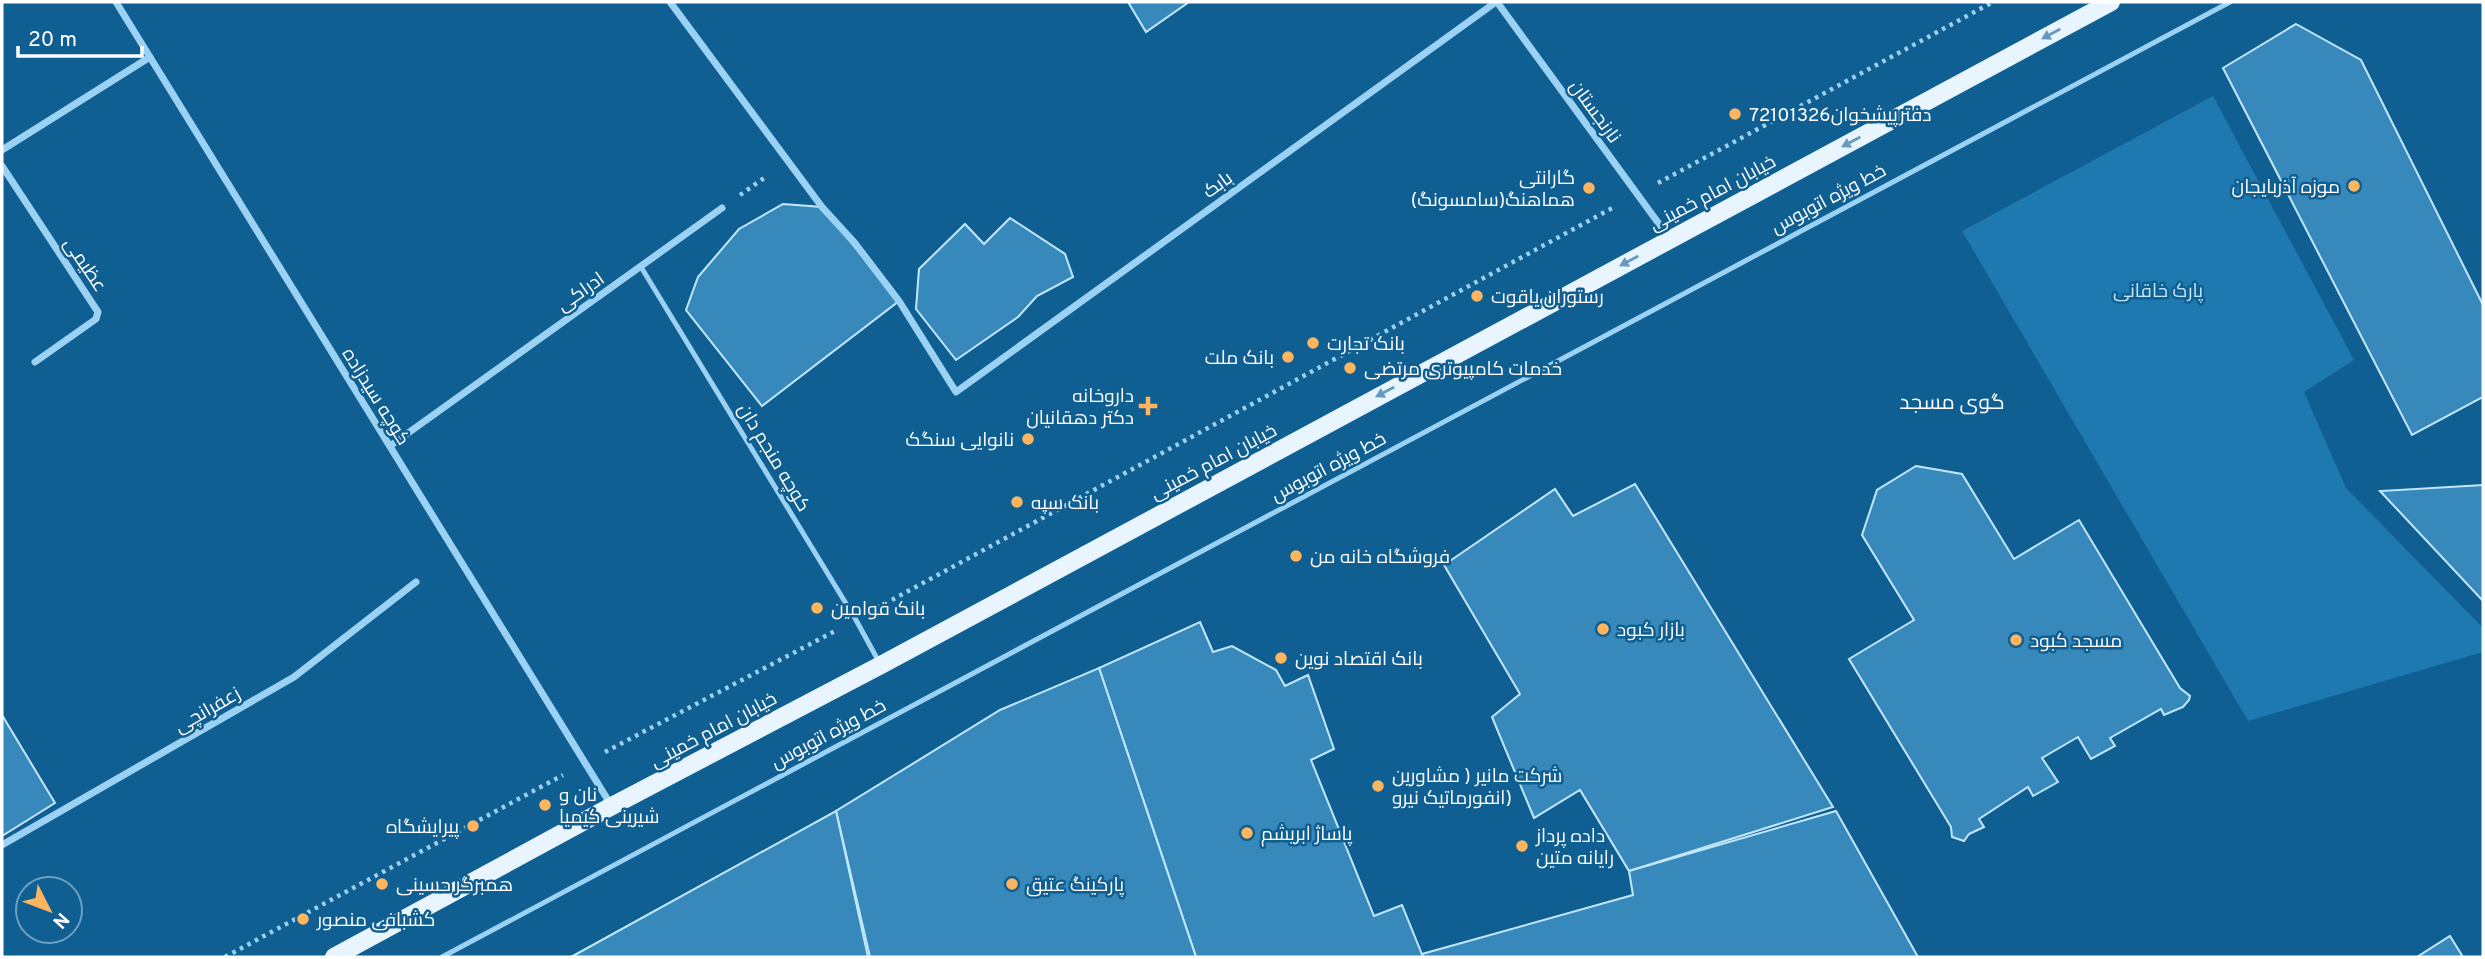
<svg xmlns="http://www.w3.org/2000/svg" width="2485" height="959" viewBox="0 0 2485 959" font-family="Overpass,Cairo,sans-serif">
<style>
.green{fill:#1e79b0}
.building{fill:#3889bb;stroke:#c3e8fe;stroke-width:2}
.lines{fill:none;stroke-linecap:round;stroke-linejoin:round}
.path{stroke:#9bd2f4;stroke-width:4.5;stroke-dasharray:3.5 5;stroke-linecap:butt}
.service{stroke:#9bd2f4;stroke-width:5}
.minor{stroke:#9bd2f4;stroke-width:7}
.primary{stroke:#e8f5ff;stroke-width:18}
.oneway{fill:#669bbe}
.poi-dot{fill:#ffb55e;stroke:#0f5f92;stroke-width:2.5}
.labels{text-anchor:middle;stroke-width:5;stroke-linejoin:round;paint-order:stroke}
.street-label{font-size:19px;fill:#fff;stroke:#0f5f92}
.poi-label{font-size:19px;fill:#fff;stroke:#0f5f92;text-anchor:start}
.park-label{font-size:19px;fill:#c3e8fe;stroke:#0f5f92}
.neighbourhood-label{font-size:21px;fill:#fff;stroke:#0f5f92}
</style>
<rect width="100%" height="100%" fill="#0f5f92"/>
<!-- green -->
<path class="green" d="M2213 96 2354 360 2304 392 2346 488 2483 628V652L2248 721 1962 231Z"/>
<!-- building -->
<g class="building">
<path d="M1128 2H1189L1146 32Z"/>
<path d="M2296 24 2361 60 2483 305V397L2412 435 2223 68Z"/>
<path d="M783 204 822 207 899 301 762 406 686 310 698 277 739 229Z"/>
<path d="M1010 218 1065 254 1073 277 1037 296 1018 317 956 360 916 309 919 269 965 224 984 244Z"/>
<path d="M1916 466 1962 474 2014 559 2079 520 2180 688 2190 696 2189 700 2183 707 2164 715 2161 709 2110 738 2115 746 2091 759 2078 737 2042 758 2058 782 2033 796 2028 787 1979 819 1984 827 1969 834 1964 841 1952 837 1951 827 1849 659 1914 620 1862 535 1877 490Z"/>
<path d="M1635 484 1833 807 1629 871 1580 790 1534 818 1492 717 1520 694 1444 565 1555 489 1573 516Z"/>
<path d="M2483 485V601L2380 491Z"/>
<path d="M1200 622 1213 652 1232 646 1276 670 1285 686 1308 675 1334 749 1311 760 1374 916 1402 905 1423 957H1196L1099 668Z"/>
<path d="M1099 668 1196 957H870L836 811 1000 710Z"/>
<path d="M2 715 55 803 2 836Z"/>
<path d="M836 811 868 957H571Z"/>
<path d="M1836 811 1918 957H1423L1422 954 1633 895 1629 871Z"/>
<path d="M2450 936 2463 957H2417Z"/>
</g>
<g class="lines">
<!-- path -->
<g class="path">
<path d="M1658 183 1993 2"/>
<path d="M740 195 767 176"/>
<path d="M877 608 1616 206"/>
<path d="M605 752 835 631"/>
<path d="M225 957 563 775"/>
</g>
<!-- service -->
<g class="service">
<path d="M641 267 856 620 879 662"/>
<path d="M442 957 2230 2"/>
</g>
<!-- minor -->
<g class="minor">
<path d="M116 2 611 805"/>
<path d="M670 2 822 207 854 242 899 301 956 392 1496 2"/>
<path d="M1497 2 1670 239"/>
<path d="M2 150 150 57"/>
<path d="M2 166 98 312 96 319 35 362"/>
<path d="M390 446 722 208"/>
<path d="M2 845 294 677 416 582"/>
</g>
<!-- primary -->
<path class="primary" d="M334 957 612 806 881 665 2111 2"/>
</g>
<!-- one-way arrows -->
<defs><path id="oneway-solid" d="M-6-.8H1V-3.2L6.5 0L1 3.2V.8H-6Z" transform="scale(1.75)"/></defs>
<g class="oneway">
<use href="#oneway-solid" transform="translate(2051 34) rotate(152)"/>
<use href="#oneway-solid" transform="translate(1851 142) rotate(152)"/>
<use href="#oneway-solid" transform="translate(1629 261) rotate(152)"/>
<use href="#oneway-solid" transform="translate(1385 392) rotate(152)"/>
</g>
<!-- markers -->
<g class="poi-dot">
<circle cx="1735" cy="114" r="7"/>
<circle cx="2354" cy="186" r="7"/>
<circle cx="1589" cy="188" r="7"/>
<circle cx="1477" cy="296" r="7"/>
<circle cx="1313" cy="343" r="7"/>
<circle cx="1288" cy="357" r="7"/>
<circle cx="1350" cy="368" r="7"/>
<path d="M1144.5 395.5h7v7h7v7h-7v7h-7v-7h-7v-7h7z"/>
<circle cx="1028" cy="439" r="7"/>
<circle cx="1017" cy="502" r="7"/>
<circle cx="1296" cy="556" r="7"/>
<circle cx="817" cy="608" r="7"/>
<circle cx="1603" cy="629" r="7"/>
<circle cx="2016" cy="640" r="7"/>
<circle cx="1281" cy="658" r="7"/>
<circle cx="1378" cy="786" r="7"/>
<circle cx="545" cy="805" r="7"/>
<circle cx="473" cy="826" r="7"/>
<circle cx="1247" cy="833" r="7"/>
<circle cx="1522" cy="846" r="7"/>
<circle cx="382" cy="884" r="7"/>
<circle cx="1012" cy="884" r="7"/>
<circle cx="303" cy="919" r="7"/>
</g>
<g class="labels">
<!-- street labels -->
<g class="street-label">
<text transform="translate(1596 111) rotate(54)" y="7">نارنجستان</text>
<text transform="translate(1217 184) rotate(-36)" y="7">بابک</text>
<text transform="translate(1712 192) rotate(-28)" y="7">خیابان امام خمینی</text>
<text transform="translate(1828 198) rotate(-28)" y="7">خط ویژه اتوبوس</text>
<text transform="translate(86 264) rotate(56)" y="7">عظیمی</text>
<text transform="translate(580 291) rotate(-35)" y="7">ادراکی</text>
<text transform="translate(377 396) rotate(58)" y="7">کوچه سیدزاده</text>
<text transform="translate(775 457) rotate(59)" y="7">کوچه منجم دان</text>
<text transform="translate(1213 461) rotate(-28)" y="7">خیابان امام خمینی</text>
<text transform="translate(1328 466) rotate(-28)" y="7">خط ویژه اتوبوس</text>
<text transform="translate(207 709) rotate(-30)" y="7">زعفرانچی</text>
<text transform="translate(713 729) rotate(-28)" y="7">خیابان امام خمینی</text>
<text transform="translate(828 733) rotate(-28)" y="7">خط ویژه اتوبوس</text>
</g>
<!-- poi labels -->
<g class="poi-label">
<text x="1749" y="121">دفترپیشخوان72101326</text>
<text x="1575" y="184" text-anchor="end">گارانتی<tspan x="1575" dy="22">هماهنگ(سامسونگ)</tspan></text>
<text x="2340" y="193" text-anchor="end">موزه آذربایجان</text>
<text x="1491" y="303">رستوران یاقوت</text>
<text x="1327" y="350">بانک تجارت</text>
<text x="1274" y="364" text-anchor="end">بانک ملت</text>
<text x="1364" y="375">خدمات کامپیوتری مرتضی</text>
<text x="1134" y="402" text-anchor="end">داروخانه<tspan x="1134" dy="22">دکتر دهقانیان</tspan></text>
<text x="1014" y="446" text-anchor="end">نانوایی سنگک</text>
<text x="1031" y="509">بانک سپه</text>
<text x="1310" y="563">فروشگاه خانه من</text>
<text x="831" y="615">بانک قوامین</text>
<text x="1617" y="636">بازار کبود</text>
<text x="2030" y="647">مسجد کبود</text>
<text x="1295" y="665">بانک اقتصاد نوین</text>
<text x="1392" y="782">شرکت مانیر ( مشاورین<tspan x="1392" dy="22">انفورماتیک نیرو)</tspan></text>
<text x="559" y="801">نان و<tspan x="559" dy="22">شیرینی کیمیا</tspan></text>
<text x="459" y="833" text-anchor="end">پیرایشگاه</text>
<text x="1261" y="840">پاساژ ابریشم</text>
<text x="1536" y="842">داده پرداز<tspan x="1536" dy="22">رایانه متین</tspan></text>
<text x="396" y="891">همبرگر حسینی</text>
<text x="1026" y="891">پارکینگ عتیق</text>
<text x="317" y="926">کشبافی منصور</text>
</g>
<!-- park labels -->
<g class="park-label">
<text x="2158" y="297">پارک خاقانی</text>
</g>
<!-- neighbourhood labels -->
<g class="neighbourhood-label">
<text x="1952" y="409">گوی مسجد</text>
</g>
</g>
<!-- border -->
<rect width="2485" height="959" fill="none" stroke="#ffffff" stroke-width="7"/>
<!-- north arrow -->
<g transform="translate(49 910) rotate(132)"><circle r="33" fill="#0f5f92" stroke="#6f9fbe" stroke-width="2"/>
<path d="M0-5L12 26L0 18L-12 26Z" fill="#ffb55e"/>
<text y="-10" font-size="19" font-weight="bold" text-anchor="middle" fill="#ffffff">N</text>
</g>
<!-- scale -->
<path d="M18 46v10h124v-10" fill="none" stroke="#ffffff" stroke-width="3.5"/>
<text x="28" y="46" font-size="21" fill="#ffffff" stroke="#0f5f92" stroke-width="5" paint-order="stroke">20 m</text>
</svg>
